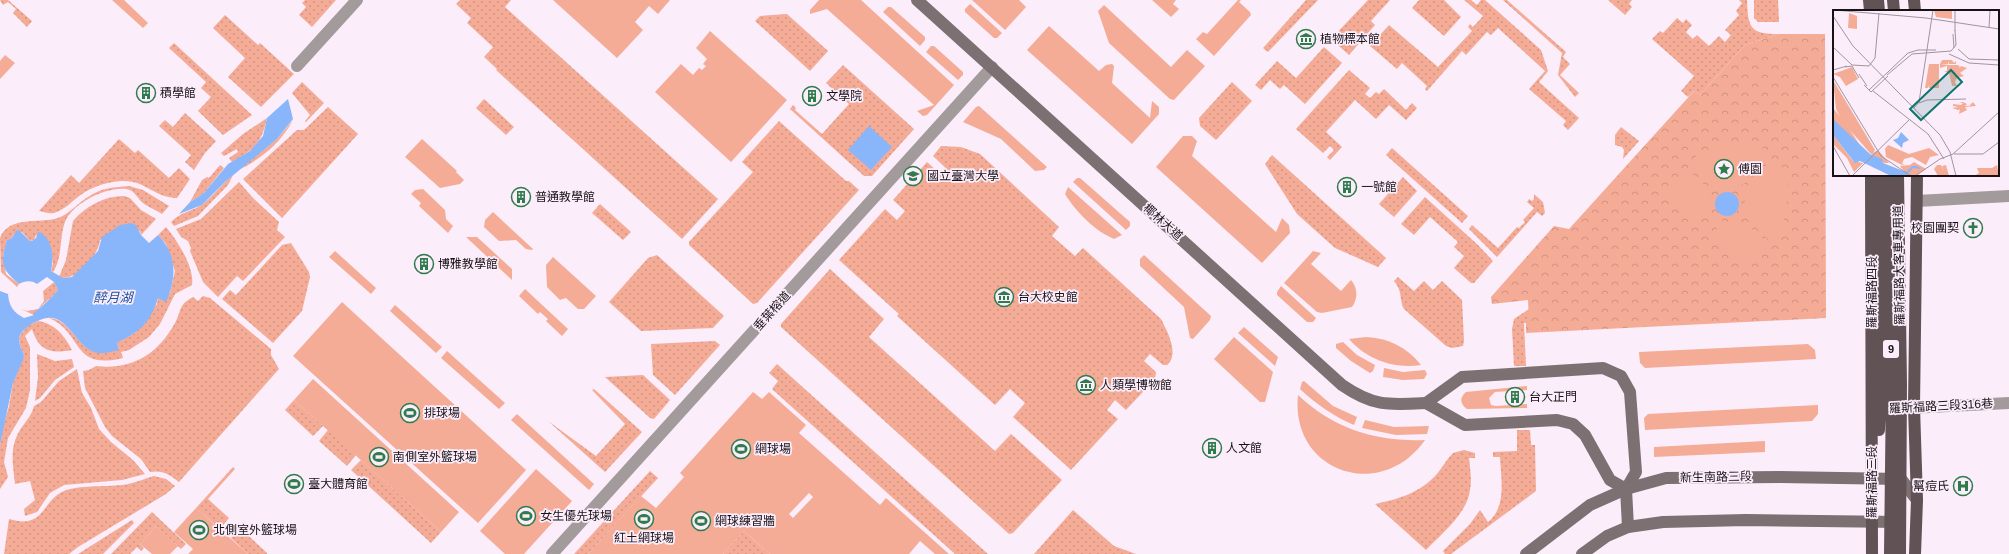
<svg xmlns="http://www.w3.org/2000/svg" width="2009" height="554" viewBox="0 0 2009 554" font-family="Arial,'Noto Sans TC',sans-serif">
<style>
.grass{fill:url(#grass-dots)}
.park{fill:url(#park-crowns)}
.garden{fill:#f4ac96;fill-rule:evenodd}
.water{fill:#89b6fa}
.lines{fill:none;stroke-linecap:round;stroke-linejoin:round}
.street{stroke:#a39a9c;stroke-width:12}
.secondary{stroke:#7c7072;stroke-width:12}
.primary{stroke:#615255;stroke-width:12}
.labels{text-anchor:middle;stroke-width:3.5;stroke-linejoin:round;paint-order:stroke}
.shield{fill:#fcedfb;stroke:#5c545b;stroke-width:1}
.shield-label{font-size:11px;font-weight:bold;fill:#171216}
.poi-label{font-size:12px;fill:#171216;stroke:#fcedfb;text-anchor:start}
.street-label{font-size:12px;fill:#171216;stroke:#fcedfb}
.water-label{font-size:13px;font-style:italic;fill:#1b53a1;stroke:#fcedfb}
.inset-road{fill:none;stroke:#a0959f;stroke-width:1}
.view{fill:#0f766e;fill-opacity:0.15;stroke:#0f766e;stroke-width:2}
.inset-edge{fill:none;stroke:#171216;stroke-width:2}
</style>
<defs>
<pattern id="grass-dots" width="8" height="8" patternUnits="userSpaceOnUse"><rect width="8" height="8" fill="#f4ac96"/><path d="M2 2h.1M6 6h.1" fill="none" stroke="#d09381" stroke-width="1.8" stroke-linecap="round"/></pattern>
<pattern id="park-crowns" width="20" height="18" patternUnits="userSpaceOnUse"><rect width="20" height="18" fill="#f4ac96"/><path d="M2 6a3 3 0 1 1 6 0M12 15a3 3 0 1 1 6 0" fill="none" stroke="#d09381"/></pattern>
</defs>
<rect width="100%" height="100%" fill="#fcedfb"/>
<!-- grass -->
<g class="grass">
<path d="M0 0H8L32 21 27 27 13 13 16 9 8 2 3 5Z"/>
<path d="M305 0H336L312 27 299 15 306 7 302 3Z"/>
<path d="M460 0H511L505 7 718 199 682 239 496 70 497 69 484 57 493 47 467 23 471 18 456 4Z"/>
<path d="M1306 0H1318L1268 52 1263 48Z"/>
<path d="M1368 0H1390L1371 21 1375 25 1349 55 1331 39Z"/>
<path d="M1419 0H1444L1461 17 1444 36 1412 8Z"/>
<path d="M1464 0H1471L1477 5 1481 0H1485L1541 50 1548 71 1539 82 1579 118 1568 130 1563 125 1566 121 1529 89 1545 71 1498 28 1491 35 1487 32 1466 55 1462 51 1427 91 1425 89 1427 86 1402 63 1397 69 1370 46 1389 25 1438 67 1472 31 1468 27 1470 24 1473 27 1483 16Z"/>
<path d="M1503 0H1507L1566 52 1563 57 1570 64 1560 75 1579 93 1575 97 1558 75 1562 53Z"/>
<path d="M1608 0H1632L1629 4 1632 7 1625 15Z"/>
<path d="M1739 0H1747C1748 28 1750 34 1779 34L1745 45 1700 95 1694 91 1688 97 1681 91 1694 76 1652 39 1660 31 1663 33 1677 18 1683 23 1686 19 1692 25 1686 32 1693 39 1697 35 1709 46 1719 36 1725 42 1731 35 1725 30 1739 15 1736 11 1742 3Z"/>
<path d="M1754 0H1778L1779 22H1758L1754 18Z"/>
<path d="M787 14 828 51 810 71 755 21 760 16Z"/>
<path d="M225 15 258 45 260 43 294 74 261 107 228 77 245 58 213 28Z"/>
<path d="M174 43 252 115 223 135 198 111 211 97 201 88 206 82 169 48Z"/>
<path d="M1324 47 1342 63 1305 104 1284 85 1280 89 1270 80 1261 90 1255 85 1277 61 1296 78Z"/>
<path d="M843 65 914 129 872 176H864L790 109 793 105 796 108 795 110 822 134 849 104 826 83Z"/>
<path d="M1349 70 1370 88 1365 94 1370 98 1376 92 1379 94 1384 89 1406 110 1412 103 1417 108 1406 120 1389 105 1376 119 1355 100 1326 132 1342 147 1330 160 1327 157 1334 150 1330 146 1323 153 1296 129Z"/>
<path d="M302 82 324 103 306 122 305 121 310 115 292 93Z"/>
<path d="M1232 82 1252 101 1216 140 1200 126 1199 118Z"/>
<path d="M484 99 514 127 506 135 476 108Z"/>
<path d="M328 107 358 134 282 218 243 179 297 130H304Z"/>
<path d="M185 113 216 141 205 153 194 170 185 162 191 155 159 126 165 120 173 127Z"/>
<path d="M267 118C261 145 254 149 232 162L229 158 238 152 237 149 224 156 221 153 243 134Z"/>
<path d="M293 120C280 144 261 159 237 171L277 139Z"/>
<path d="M779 121 846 181H849L859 190 757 303 753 304 689 245V242L753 172 742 162Z"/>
<path d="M1621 127 1639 141 1623 159 1624 150 1622 147 1615 145V135Z"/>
<path d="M119 139 135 153 138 150 169 178 179 168 190 179 177 198C150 197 145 176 113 182 102 184 92 187 82 194 73 200 65 210 54 213 50 214 44 212 39 211L71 175 79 183Z"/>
<path d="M941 146 961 147 980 154 1059 227 1052 236 1075 256 1083 248 1161 319C1167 331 1180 354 1167 365H1163L1150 354 1144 361 1156 372 1155 379 1126 410 1115 400 1107 410 1118 419 1071 470 1013 417 1025 403 1010 389 995 405 897 316 899 314 839 260 885 209 897 220 905 211 893 200 927 162 947 180 951 175V173L933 156Z"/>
<path d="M1392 148 1468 216 1462 223 1386 155Z"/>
<path d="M1272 155 1386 258 1378 267 1335 248 1297 214 1265 164Z"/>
<path d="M220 165 224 168 204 193 190 202 202 180 207 177 209 178Z"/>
<path d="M233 175 228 185 198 216 174 226 171 222C182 211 194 211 203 204 214 195 222 184 233 175Z"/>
<path d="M1403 177 1417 191 1394 217 1379 204Z"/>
<path d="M239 182 254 199 279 222 277 230 285 237 243 281 237 276 218 297 203 282 190 251 191 248 188 241 181 237 176 229 201 219Z"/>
<path d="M129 186 143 190 169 206 162 214C156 210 148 207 143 203 138 199 136 193 130 190 111 184 72 203 65 222 59 238 63 257 53 272L51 271 53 263 49 242 36 235 34 240 30 241 22 232 14 234 12 238 7 240 3 256 6 274 19 284 17 287 1 272 0 238C9 215 39 224 58 218 69 214 78 203 88 197 100 188 115 187 129 186Z"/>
<path d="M1534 194 1543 202 1545 213 1542 216 1537 212 1497 257 1469 229 1472 225 1498 248 1517 227 1519 228 1525 222 1523 220 1534 208 1527 202 1529 199 1532 201 1534 199Z"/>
<path d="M124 196 130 198 141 210 156 219 141 235 140 231 100 240C99 255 75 283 59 277L66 260 73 221C86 206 104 196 124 196Z"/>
<path d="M1425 197 1478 245 1493 261 1474 283H1471L1454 268 1464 256 1454 247 1458 242 1430 217 1414 235 1401 224Z"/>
<path d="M600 204 631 232 623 240 592 213Z"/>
<path d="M166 227C177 240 195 268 192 285L175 294 160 324 149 337 129 350 121 352 123 358C71 371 83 332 49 318 71 319 76 348 97 352 103 354 113 350 119 349L117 342 135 333 157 304 158 298 170 293 175 271 166 244 158 235Z"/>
<path d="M291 243 309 272 310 277 302 311 273 343 222 299 230 290 236 295 282 245Z"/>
<path d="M657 255 724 316 713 328 641 331 609 302 648 258Z"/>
<path d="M830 269 884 319 869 337 995 451 1011 434 1062 480 1013 533 1009 534 781 327V324Z"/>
<path d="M1398 277 1414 291 1424 281 1433 290 1442 281 1462 300 1464 341 1463 346 1452 348 1446 346 1404 309C1399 299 1403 292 1394 281Z"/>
<path d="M54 282 58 290C52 298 38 307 34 315L21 309 27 311 38 309 44 301 43 291Z"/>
<path d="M203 296 210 298 271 349V355L279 369 179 482C169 474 162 470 150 472L141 459 112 436 105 427 85 388 83 371 89 370 96 366C132 370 157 355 175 323 182 310 178 305 193 297L198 301Z"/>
<path d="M1529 309V323H1524L1526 366H1514L1512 329 1514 319Z"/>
<path d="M38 321C54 323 65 336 72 350 50 354 39 351 32 329L25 336 30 347V390L26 408 8 438 4 462 8 477 0 489V445L3 427 9 406 13 383 24 355 20 346 19 337 27 326Z"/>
<path d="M715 341 720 345 675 395 653 375 651 344Z"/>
<path d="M37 354 55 361 72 359 74 367 55 380 40 398 35 401 38 377Z"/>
<path d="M777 364 988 554H955L772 389 778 381 769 373Z"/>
<path d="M77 369 82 393 91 408 99 429 111 442 133 460 145 474 122 480 64 485 50 493 37 512 25 516 24 509 35 500 30 481 15 484C13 464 9 448 20 430 25 422 32 415 34 406L41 402 59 381Z"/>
<path d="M643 375 670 400 654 419 650 418 605 377Z"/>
<path d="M594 389 642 432 605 472 548 421 596 456 625 424 592 390Z"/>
<path d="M294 400 323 426 313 436 285 410Z"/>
<path d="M328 430 356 455 347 466 319 441Z"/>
<path d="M1517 430H1530L1531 445H1535L1536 491 1451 554H1445L1443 551 1470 524 1480 510 1488 522C1507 507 1501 478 1500 457H1493V452L1517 451Z"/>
<path d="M1464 450 1475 453V458H1469C1470 468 1472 480 1470 490 1467 514 1442 533 1426 550L1375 504C1399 499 1419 493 1436 475 1442 468 1447 459 1453 453Z"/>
<path d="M361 460 441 532 431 543 351 470Z"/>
<path d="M233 467 235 469 208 499 229 518 220 529 196 508Z"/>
<path d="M650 471 658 478 588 554H574Z"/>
<path d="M154 476 166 479 175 486 166 494 78 547 69 554H4L9 519C45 530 41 501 64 491 79 485 105 487 122 485 133 484 143 479 154 476Z"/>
<path d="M1073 510 1114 546 1136 554H1034Z"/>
<path d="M152 512 186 544 181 549 156 526 140 544 144 548 141 551 137 547 130 554H111Z"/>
<path d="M132 520 134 523 103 554H78Z"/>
<path d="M240 528 267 553V554H248L231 538Z"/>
<path d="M744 531 770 554H723Z"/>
</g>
<!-- park -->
<path class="park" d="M1779 34H1825L1826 318 1526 333V323L1529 322 1528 300 1492 304 1491 297 1554 226 1569 229 1694 91 1700 95 1745 45Z"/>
<!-- garden -->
<g class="garden">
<path d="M112 0H124L148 23 143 28Z"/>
<path d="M553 0H670L658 14 649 6 635 22 643 30 617 58Z"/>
<path d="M819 0H861L954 85 927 115 923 116 917 111 934 105 827 9 810 14V10Z"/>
<path d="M972 0H1019L1026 7 1005 30Z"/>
<path d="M1152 0H1176L1173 4 1179 9 1171 17Z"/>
<path d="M1238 0H1241L1239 2 1250 12 1251 15 1214 56 1196 39 1203 32 1207 34Z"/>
<path d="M970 4 1002 33 997 38H994L965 12V9Z"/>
<path d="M1104 5 1171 67 1187 50 1205 66 1174 100 1170 99 1109 43 1098 11Z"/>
<path d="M888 7H891L925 37V40L920 46 883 12Z"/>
<path d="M1049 26 1099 71 1106 65 1112 64 1114 66 1112 83 1150 118 1152 101 1159 107V114L1132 144 1027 50Z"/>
<path d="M710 31 787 100 731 162 655 92 681 64 693 75 699 68 702 70 706 66 703 64 707 59 696 48Z"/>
<path d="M931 46H934L963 72V75L958 80 926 52Z"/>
<path d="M5 55 15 63 0 79V61Z"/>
<path d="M979 106 1047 167 1044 170 1035 171 1001 139 963 122 976 107Z"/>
<path d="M1183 136H1192L1197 141 1192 156 1276 232 1282 218 1289 225 1290 233 1262 263 1156 167Z"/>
<path d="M422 139 457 171 456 172 464 180 460 184 440 188 405 157Z"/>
<path d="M1743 142 1744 146 1760 147 1773 154 1743 185 1740 182 1735 188 1725 186 1718 189 1714 184 1712 186 1687 163C1703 149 1722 145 1743 142Z"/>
<path d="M1775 156 1782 166 1785 177H1788C1787 201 1788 223 1772 243L1747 219 1749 217 1744 213 1746 204 1743 196 1749 190 1746 187Z"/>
<path d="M1684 166 1709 189 1707 191 1711 195 1709 202 1711 213 1708 217 1705 215 1695 225 1672 201V187Z"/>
<path d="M1077 178H1080L1130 222V226L1126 230 1073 182Z"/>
<path d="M1068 187 1122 235 1114 239C1095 231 1076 212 1065 194Z"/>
<path d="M423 189 445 210 446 219 453 226 448 233 419 206 421 203 411 194 415 190Z"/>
<path d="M493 212 533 249 532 250 526 249 516 240 499 241 484 227 485 220Z"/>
<path d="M1738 220 1743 224 1744 222 1770 245C1741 271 1733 259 1709 237L1718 227 1716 225 1720 221 1732 222Z"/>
<path d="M466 237H477L512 269V280Z"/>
<path d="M335 251 376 288 371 294 329 257Z"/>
<path d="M1313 251 1321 253 1311 264 1341 291 1351 280C1358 288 1358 299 1352 307L1322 313 1317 312 1284 283Z"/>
<path d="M1144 255 1211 316 1210 320 1193 339 1190 338 1184 307 1140 266V259Z"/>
<path d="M553 257 596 296 584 309H578L566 298 560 300 547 287 546 265Z"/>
<path d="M1281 286 1316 318 1313 322H1307L1277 295V292Z"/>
<path d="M525 289 568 329 562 336 546 321 548 319 540 312 538 314 519 296Z"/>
<path d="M342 302 526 470 478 523 293 356Z"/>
<path d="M395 305 442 347 436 353 390 311Z"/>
<path d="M1244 327 1278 357 1275 366 1238 333Z"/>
<path d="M1234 337 1273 372 1265 402H1260L1214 359Z"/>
<path d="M1366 337C1388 338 1407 347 1421 365 1394 369 1367 360 1349 339Z"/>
<path d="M1343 342 1357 355 1375 365 1373 371 1370 373 1351 361 1336 348V344Z"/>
<path d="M1808 344 1815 350 1816 359 1645 368 1640 363 1639 352Z"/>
<path d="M447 351 505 403 499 409 441 358Z"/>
<path d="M1384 368 1403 372 1425 370 1427 374 1424 379 1403 380 1383 377Z"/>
<path d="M313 379 459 512 441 532 294 400Z"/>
<path d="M1304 381 1333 406 1357 417 1354 425C1333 416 1316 404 1300 389L1302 382Z"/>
<path d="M1527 386V390L1495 392 1489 398 1491 405 1496 406 1527 404V408L1467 409C1460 404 1459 398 1466 392Z"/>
<path d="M753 392 762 399 769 392 806 425 799 433 880 505 886 498 949 554H935L920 541 909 554H770L744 531 723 554H588L641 496 656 508 684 477 680 473ZM809 493 813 497 793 518 789 514Z"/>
<path d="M1298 395C1334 429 1376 442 1425 440 1381 503 1290 472 1298 395Z"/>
<path d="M1818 405V414L1812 421 1645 430 1644 418 1648 414Z"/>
<path d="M517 414 594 484 589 490 511 420Z"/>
<path d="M1365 420 1394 427 1429 426 1427 434 1396 435 1362 428Z"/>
<path d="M1765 441V452L1654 457V447Z"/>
<path d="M536 469 572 501 524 554H505L480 531Z"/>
<path d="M196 508 248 554H188L193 549 174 532Z"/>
<path d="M156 526 178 546 170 554H152L140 544Z"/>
</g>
<!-- water -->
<g class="water">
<path d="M288 99 293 119 277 139 225 182 202 205 179 214 190 202 204 193 228 164 250 151 263 136 267 118Z"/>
<path d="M869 126 892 147 871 170 848 150Z"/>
<circle cx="1727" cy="204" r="12"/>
<path d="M131 223 136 225 141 235 149 243 158 235C177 254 177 278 166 302L158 298C152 320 139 334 117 342L119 350C113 351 105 354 98 353 74 349 68 308 40 320 30 324 24 328 19 337L20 346 24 355 23 360 13 383 0 445V291L8 294C9 306 13 312 24 318L34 315V312C38 311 55 294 58 290L54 282 47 277 37 284C31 280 25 281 19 284 1 269 0 263 7 240L12 238 16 231 19 230 30 241H32L36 238 38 232H40C53 240 54 257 51 271L63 278 72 277 98 251 102 237 120 225Z"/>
</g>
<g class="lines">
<!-- street -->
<g class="street">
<path d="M297 66 357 0"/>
<path d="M1917 201 2009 196"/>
<path d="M1890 409 2009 403"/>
<path d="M552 554 992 67"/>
</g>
<!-- secondary -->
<g class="secondary">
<path d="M917 0 1342 385C1374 407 1389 405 1426 403"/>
<path d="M1426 403 1462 377 1603 368 1621 376 1630 392 1636 472 1626 489 1628 527"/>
<path d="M1426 403 1465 425 1557 420 1573 424 1585 435 1610 480 1626 489"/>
<path d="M1526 554 1590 505 1626 489 1666 478 1780 477 1901 479 1917 500"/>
<path d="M1582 554 1607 536 1628 527 1663 522 1746 520 1900 522"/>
</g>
<!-- primary -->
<g class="primary">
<path d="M1869 0 1870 11"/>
<path d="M1878 0 1879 11"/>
<path d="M1893 0 1894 11"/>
<path d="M1914 0 1915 11"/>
<path d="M1871 175 1872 554"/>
<path d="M1889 175 1892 385 1890 554"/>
<path d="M1898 175 1901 384 1900 554"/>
<path d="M1879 430 1881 409 1880 175"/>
<path d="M1915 554 1917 500 1914 407 1917 175"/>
</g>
</g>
<!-- icons -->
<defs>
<symbol id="museum-ring" viewBox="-11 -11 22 22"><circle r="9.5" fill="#fcedfb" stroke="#2e7b4b" stroke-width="1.5"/><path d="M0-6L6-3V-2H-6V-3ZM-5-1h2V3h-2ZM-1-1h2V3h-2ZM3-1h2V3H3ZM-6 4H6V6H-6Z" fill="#2e7b4b"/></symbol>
<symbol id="building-ring" viewBox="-11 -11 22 22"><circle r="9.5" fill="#fcedfb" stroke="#2e7b4b" stroke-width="1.5"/><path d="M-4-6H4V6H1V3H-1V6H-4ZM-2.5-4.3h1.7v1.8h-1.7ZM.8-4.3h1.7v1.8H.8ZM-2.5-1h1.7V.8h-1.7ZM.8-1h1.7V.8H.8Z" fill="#2e7b4b"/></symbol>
<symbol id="sight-ring" viewBox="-11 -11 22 22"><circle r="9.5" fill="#fcedfb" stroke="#2e7b4b" stroke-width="1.5"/><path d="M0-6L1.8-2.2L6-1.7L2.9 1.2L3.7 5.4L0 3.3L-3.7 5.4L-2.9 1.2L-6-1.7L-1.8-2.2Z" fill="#2e7b4b"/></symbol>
<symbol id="university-ring" viewBox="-11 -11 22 22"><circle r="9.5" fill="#fcedfb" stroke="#2e7b4b" stroke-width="1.5"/><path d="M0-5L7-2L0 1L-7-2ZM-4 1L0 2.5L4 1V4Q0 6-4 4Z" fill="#2e7b4b"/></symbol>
<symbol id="church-ring" viewBox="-11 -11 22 22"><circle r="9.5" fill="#fcedfb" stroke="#2e7b4b" stroke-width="1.5"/><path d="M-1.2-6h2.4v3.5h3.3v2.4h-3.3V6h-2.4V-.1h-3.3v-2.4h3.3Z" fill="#2e7b4b"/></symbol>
<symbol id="stadium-ring" viewBox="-11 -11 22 22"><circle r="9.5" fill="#fcedfb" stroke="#2e7b4b" stroke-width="1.5"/><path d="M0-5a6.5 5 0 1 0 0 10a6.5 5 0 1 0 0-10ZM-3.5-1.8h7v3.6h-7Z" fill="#2e7b4b"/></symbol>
<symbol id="hospital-ring" viewBox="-11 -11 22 22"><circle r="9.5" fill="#fcedfb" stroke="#2e7b4b" stroke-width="1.5"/><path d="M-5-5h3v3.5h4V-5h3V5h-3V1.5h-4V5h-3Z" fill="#2e7b4b"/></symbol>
</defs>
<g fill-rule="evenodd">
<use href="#museum-ring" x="1295" y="28" width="22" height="22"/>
<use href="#building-ring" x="135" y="82" width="22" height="22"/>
<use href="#building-ring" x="801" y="85" width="22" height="22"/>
<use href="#sight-ring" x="1713" y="158" width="22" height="22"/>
<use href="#university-ring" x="902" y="165" width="22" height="22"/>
<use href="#building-ring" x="1336" y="176" width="22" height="22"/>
<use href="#building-ring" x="510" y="186" width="22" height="22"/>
<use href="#church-ring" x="1962" y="217" width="22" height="22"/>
<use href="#building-ring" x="413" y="253" width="22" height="22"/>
<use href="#museum-ring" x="993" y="286" width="22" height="22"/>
<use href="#museum-ring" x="1075" y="374" width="22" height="22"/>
<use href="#building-ring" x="1504" y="386" width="22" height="22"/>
<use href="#stadium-ring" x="399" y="402" width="22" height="22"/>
<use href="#building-ring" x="1201" y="437" width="22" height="22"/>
<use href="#stadium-ring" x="730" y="438" width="22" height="22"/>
<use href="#stadium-ring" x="368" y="446" width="22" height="22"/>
<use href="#stadium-ring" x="283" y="473" width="22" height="22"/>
<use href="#hospital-ring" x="1952" y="475" width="22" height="22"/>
<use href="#stadium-ring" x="515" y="505" width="22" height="22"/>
<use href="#stadium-ring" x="633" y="508" width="22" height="22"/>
<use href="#stadium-ring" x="690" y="510" width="22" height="22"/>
<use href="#stadium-ring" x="188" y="519" width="22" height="22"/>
</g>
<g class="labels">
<!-- shield labels -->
<rect class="shield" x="1883" y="340" width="16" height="18" rx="3"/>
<g class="shield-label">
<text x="1891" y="353">9</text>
</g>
<!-- poi labels -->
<g class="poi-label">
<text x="1320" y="43">植物標本館</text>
<text x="160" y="97">積學館</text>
<text x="826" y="100">文學院</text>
<text x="1738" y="173">傅園</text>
<text x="927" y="180">國立臺灣大學</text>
<text x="1361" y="191">一號館</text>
<text x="535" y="201">普通教學館</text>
<text x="1959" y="232" text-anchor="end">校園團契</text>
<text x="438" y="268">博雅教學館</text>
<text x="1018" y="301">台大校史館</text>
<text x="1100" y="389">人類學博物館</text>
<text x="1529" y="401">台大正門</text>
<text x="424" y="417">排球場</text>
<text x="1226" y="452">人文館</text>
<text x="755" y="453">網球場</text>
<text x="393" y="461">南側室外籃球場</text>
<text x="308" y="488">臺大體育館</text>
<text x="1949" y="490" text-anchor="end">幫痘氏</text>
<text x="540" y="520">女生優先球場</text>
<text x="715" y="525">網球練習牆</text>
<text x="213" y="534">北側室外籃球場</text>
<text x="644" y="542" text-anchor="middle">紅土網球場</text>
</g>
<!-- street labels -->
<g class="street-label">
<text transform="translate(1163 222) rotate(42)" y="4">椰林大道</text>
<text transform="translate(1899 265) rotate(-91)" y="4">羅斯福路大客車專用道</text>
<text transform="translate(1872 292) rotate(-90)" y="4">羅斯福路四段</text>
<text transform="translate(772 311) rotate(-48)" y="4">垂葉榕道</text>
<text transform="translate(1941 406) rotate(-3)" y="4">羅斯福路三段316巷</text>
<text transform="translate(1716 477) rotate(-1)" y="4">新生南路三段</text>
<text transform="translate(1872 482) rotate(-90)" y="4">羅斯福路三段</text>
</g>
<!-- water labels -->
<g class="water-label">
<text x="113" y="302">醉月湖</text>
</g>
</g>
<!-- overview -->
<g transform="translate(1833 10)">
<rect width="166" height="166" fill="#fcedfb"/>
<path d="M109 50H119L121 53 123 51V54H116V51L115 54 108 55H135H125L127 57 126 59 128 56 134 58 127 63 131 66 124 68 122 72 124 76H119L116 63 111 61H114V56L107 58V54ZM126 92H130L134 94 132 96H136L140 92 143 96 132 97 134 100 126 104 127 99 131 98 125 100 119 98 125 97 120 96V94L128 95 130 93Z" fill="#f4ac96"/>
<path d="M0 98 14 115 26 134 1 111ZM55 135 76 144 96 138 106 145 97 147 93 155 79 147 71 149 69 154 72 155H69L53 147 52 139ZM164 155 166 166H141L146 163 144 158H159Z" fill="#f4ac96"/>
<path d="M101 0H119V9L103 7ZM19 57 25 69 13 76 7 67 0 64ZM0 70 42 140 40 143 45 140 56 153H51L37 143 9 111 3 99ZM0 125 20 151 30 153 21 162 14 148 0 134ZM81 152 93 159 83 166H75L67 156 77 155Z" fill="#f4ac96"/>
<path d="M16 3 24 6V19L15 18ZM96 54H106V78H96L95 75V78H92ZM104 155H108L111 161 109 156 113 155 116 166H105L101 159Z" fill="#f4ac96"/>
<path d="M0 109 37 144 49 149 50 153 73 162 79 156H84L88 159 80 158 73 166H58L27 151 22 153 0 125ZM68 122 76 130 70 133 69 138 60 130 65 128Z" fill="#89b6fa"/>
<path class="inset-road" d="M1 0 93 8 166 19M0 6 20 36 107 125 117 142 123 166M156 18 157 0M122 21V0M120 24 121 38M0 37 19 55M125 39 136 49 166 50M116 44 136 53 166 55M19 55 36 56 42 48 46 3M12 57 19 56 26 68M0 60 14 56M26 64 34 76M54 65 79 44 118 41 123 35 122 20M0 67 48 146 78 166M31 75 38 82 55 66M36 80 75 43 85 40H103M40 81 95 124 111 149M86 93 94 90 133 89M81 98 86 92 100 0M0 136 17 166M121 144H150L166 132M19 166 77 109M82 166 107 149 120 144 166 102"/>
<path class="view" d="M118 60 129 72 88 110 77 99Z"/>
<rect width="166" height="166" class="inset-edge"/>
</g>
</svg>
